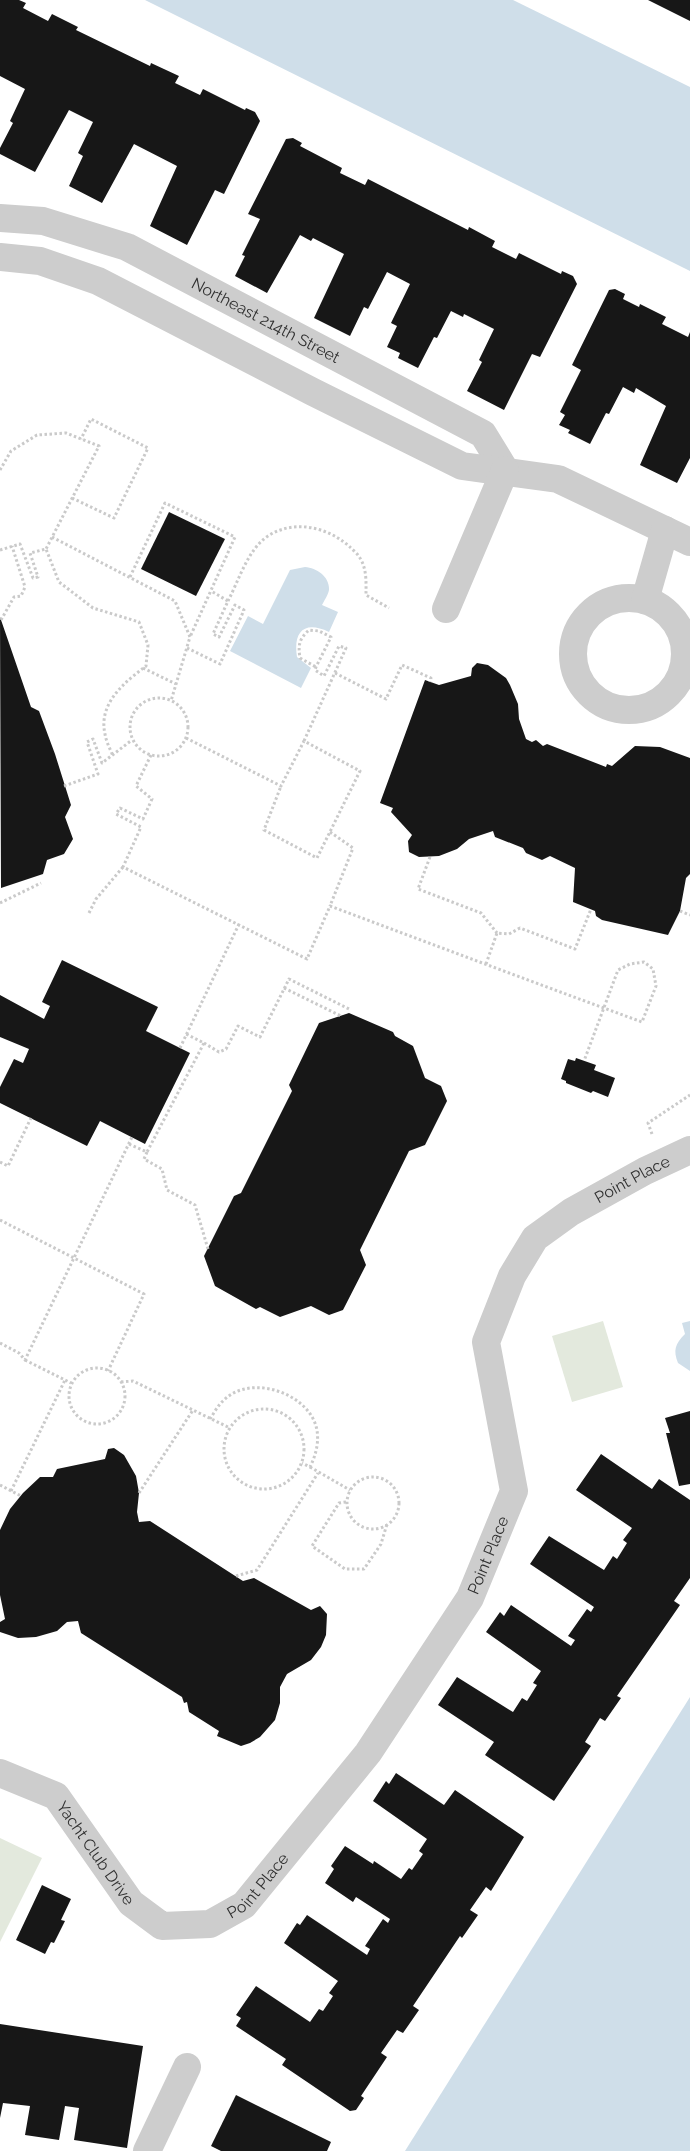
<svg xmlns="http://www.w3.org/2000/svg" width="690" height="2151" viewBox="0 0 690 2151" font-family="Raleway,sans-serif">
<style>
.green{fill:#e3e9dd}
.water{fill:#cfdee9}
.building{fill:#171717}
.lines{fill:none;stroke-linecap:round;stroke-linejoin:round}
.path{stroke:#cacaca;stroke-width:3;stroke-dasharray:2.5 2.5;stroke-linecap:butt}
.minor{stroke:#cdcdcd;stroke-width:28}
.labels{text-anchor:middle;stroke-width:5;stroke-linejoin:round;paint-order:stroke}
.street-label{font-size:16px;fill:#303030;stroke:#fff}
</style>
<rect width="100%" height="100%" fill="#fff"/>
<!-- green -->
<g class="green">
<path d="M603 1321 623 1387 572 1402 552 1336Z"/>
<path d="M0 1838 42 1858 0 1942Z"/>
</g>
<!-- water -->
<g class="water">
<path d="M145 0H513L690 87V271Z"/>
<path d="M305 567C317 568 330 577 329 590 328 595 324 601 322 605L338 612 329 632C304 620 293 632 297 657L311 668 301 688 230 651 248 616 263 624 290 570Z"/>
<path d="M690 1321V1371L678 1363C673 1350 675 1344 685 1334L682 1323Z"/>
<path d="M690 1697V2151H405Z"/>
</g>
<!-- building -->
<g class="building">
<path d="M0 0H19L26 3 23 8 48 21 52 14 78 27 76 30 150 66 151 63 179 76 175 83 200 95 203 89 245 110 246 108 255 112 260 121 224 194 215 190 187 245 150 226 177 166 134 144 102 203 69 186 83 156 78 153 93 122 69 110 35 172 0 154V148L13 123 10 121 25 89 0 76Z"/>
<path d="M648 0H690V21Z"/>
<path d="M293 138 302 143 300 146 342 168 340 173 365 185 368 179 468 230 469 227 495 241 492 247 516 259 519 253 561 274 562 271 573 276 577 284 540 357 532 354 504 410 467 391 482 362 479 360 494 329 464 314 463 317 451 311 437 338 434 337 418 368 398 358 400 353 387 347 397 326 391 323 410 284 387 272 368 309 364 307 350 336 314 318 344 254 313 238 311 241 300 235 267 293 235 276 245 256 242 255 260 219 248 214 286 139Z"/>
<path d="M615 289 625 294 623 299 639 307 640 304 666 317 662 324 688 337 690 332V458L677 483 640 465 666 406 636 388 634 393 623 387 609 414 606 413 590 444 568 433 570 430 559 425 565 415 560 412 581 370 572 365 609 290Z"/>
<path d="M169 512 225 539 196 596 141 569Z"/>
<path d="M0 617 31 707 39 711 55 754 71 805 65 817 73 839 64 854 47 860 43 874 1 888Z"/>
<path d="M477 663 488 665 506 678 510 685 518 704 519 719 526 739 532 742 536 740 543 746 547 744 606 767 607 764 612 766 635 746 660 747 690 758V874L686 878 680 911 668 935 602 920 596 916 595 911 573 902 575 868 550 856 542 860 526 853 523 848 495 837 493 831 469 839 457 849 439 856 419 857 409 852 408 841 412 835 391 812 393 808 380 803 425 680 439 685 471 676 472 668Z"/>
<path d="M62 960 158 1007 146 1031 190 1053 145 1144 100 1121 87 1146 0 1103V1087L14 1059 23 1063 29 1049 0 1037V995L44 1019 50 1006 42 1002Z"/>
<path d="M349 1013 393 1032 395 1036 413 1046 425 1078 441 1086 447 1101 425 1145 409 1151 360 1250 366 1265 343 1310 329 1315 311 1306 280 1317 260 1307 256 1309 215 1286 204 1256 234 1196 241 1193 292 1091 289 1085 319 1023Z"/>
<path d="M576 1058 596 1065 594 1070 615 1078 608 1097 593 1091 591 1093 566 1083V1081L561 1079 568 1059 575 1061Z"/>
<path d="M690 1411V1484L679 1486 666 1433H670L665 1418Z"/>
<path d="M114 1448 124 1455 136 1476 139 1493 137 1512 139 1522 150 1521 243 1581 254 1578 311 1610 320 1606 327 1614 326 1635 321 1647 311 1660 287 1674 280 1687V1703L275 1720 260 1737 250 1743 241 1746 217 1736 219 1731 189 1712 187 1702 184 1703 182 1697 81 1633 78 1621 67 1622 57 1631 36 1637 18 1638 0 1632V1622L5 1619 0 1595V1530L10 1509 23 1493 40 1477H53L57 1469 105 1459 108 1449Z"/>
<path d="M601 1454 652 1489 659 1479 690 1500V1578L674 1601 680 1605 617 1696 621 1698 605 1721 600 1718 585 1742 591 1746 554 1801 485 1755 494 1742 438 1705 457 1677 513 1712 522 1698 527 1701 537 1685 533 1683 541 1671 486 1632 500 1612 504 1616 511 1605 571 1646 575 1640 568 1636 587 1609 591 1612 594 1607 530 1564 549 1536 604 1570 613 1556 617 1559 627 1543 623 1540 632 1528 576 1490Z"/>
<path d="M396 1773 444 1805 455 1790 524 1837 491 1891 486 1887 470 1910 478 1915 462 1938 460 1936 413 2006 419 2010 403 2033 397 2030 381 2053 387 2057 361 2096 364 2098 356 2110 350 2111 282 2065 286 2059 236 2026 241 2018 236 2015 256 1986 310 2022 319 2009 323 2011 333 1996 329 1993 338 1981 284 1943 297 1923 300 1925 307 1915 367 1955 370 1949 365 1946 383 1919 388 1923 390 1919 356 1897 353 1902 325 1883 334 1869 331 1866 345 1846 373 1864 374 1861 401 1879 409 1868 412 1870 423 1854 419 1851 427 1839 373 1801 386 1781 389 1784Z"/>
<path d="M42 1885 71 1899 61 1920 65 1921 54 1943 51 1942 45 1954 16 1940Z"/>
<path d="M0 2024 143 2046 127 2148 74 2140 79 2108 65 2106 59 2140 25 2135 30 2106 3 2103 0 2118Z"/>
<path d="M236 2095 331 2142 327 2151H221L211 2146Z"/>
</g>
<g class="lines">
<!-- path -->
<g class="path">
<path d="M0 470 11 451 37 435 66 433 99 446 46 549"/>
<path d="M72 498 114 518 148 448 91 419 81 439"/>
<path d="M52 537 175 601 190 637 171 701"/>
<path d="M0 550 20 544 33 578 38 577 30 553 46 549 59 582 93 608 139 622 148 645 146 666C125 682 98 703 105 734 106 741 110 749 113 756"/>
<path d="M130 577 165 503 235 537 190 637"/>
<path d="M228 601C239 580 248 549 268 536 294 519 328 527 350 547 353 550 358 554 360 558 367 569 366 583 366 595L389 608"/>
<path d="M1 620 14 597 21 596 25 587 12 546"/>
<path d="M187 648 220 664 244 610 235 605 219 637 213 634 228 601 211 591"/>
<path d="M143 668 176 684"/>
<path d="M335 673 386 699 402 665 431 678 430 682"/>
<circle cx="159" cy="727" r="29"/>
<path d="M186 738 281 786 304 741 360 771 317 858 264 830 281 786"/>
<path d="M304 741 346 648 339 646 324 676 315 670 316 667 331 637 319 631 309 630C299 639 298 645 300 658L316 667"/>
<path d="M151 755 136 786 152 799 143 819 120 808 116 814 141 827 123 867 307 959 330 906C434 945 538 984 642 1022L656 986 653 969 644 962 630 964 618 970 584 1061"/>
<path d="M64 786 98 774 87 742 93 739 102 763 132 740"/>
<path d="M330 832 353 848 330 906"/>
<path d="M430 857 418 889 481 913 497 933"/>
<path d="M0 903 41 883"/>
<path d="M680 911 690 915"/>
<path d="M89 913 96 899 123 867"/>
<path d="M486 964 497 933 509 934 520 928 575 949 591 909"/>
<path d="M284 988 341 1016"/>
<path d="M204 1043 219 1052 226 1049 238 1026 260 1037 289 979 351 1010"/>
<path d="M180 1048 239 924"/>
<path d="M652 1134 648 1123 690 1095"/>
<path d="M129 1144 147 1152 204 1043 186 1034"/>
<path d="M147 1152 144 1159 162 1169 167 1190 195 1205 208 1249"/>
<path d="M0 1162 8 1166 31 1118"/>
<path d="M0 1220 144 1294 108 1371"/>
<path d="M0 1343 19 1353 25 1360 132 1137"/>
<path d="M25 1360 71 1383"/>
<circle cx="97" cy="1396" r="28"/>
<path d="M121 1382 133 1381 230 1428"/>
<circle cx="264" cy="1449" r="40"/>
<path d="M210 1419C214 1413 218 1405 224 1400 250 1374 306 1392 316 1426 320 1440 316 1455 310 1467L302 1463"/>
<path d="M310 1467 350 1490"/>
<circle cx="373" cy="1503" r="26"/>
<path d="M0 1485 21 1496"/>
<path d="M11 1491 65 1380"/>
<path d="M139 1493 193 1410"/>
<path d="M346 1502 339 1503 312 1546 345 1569H364L381 1544 387 1524"/>
<path d="M236 1576 257 1570 318 1473"/>
</g>
<!-- minor -->
<g class="minor">
<path id="s1" d="M0 218 43 221 127 247 483 434 505 470"/>
<path d="M0 257 40 261 98 281 313 392 462 466 558 479 690 542"/>
<circle cx="629" cy="654" r="56"/>
<path d="M645 600 665 530"/>
<path d="M446 609 505 470"/>
<path id="s2" d="M0 1773 56 1796 131 1903 162 1926 210 1924 244 1905 368 1753 470 1598 514 1491 486 1342 512 1276 535 1238 571 1212 645 1171 690 1150"/>
<path d="M147 2151 187 2067"/>
</g>
</g>
<g class="labels">
<!-- street labels -->
<g class="street-label">
<text dy="6" stroke="none"><textPath href="#s1" startOffset="288">Northeast 214th Street</textPath></text>
<text dy="6" stroke="none"><textPath href="#s2" startOffset="1195">Point Place</textPath></text>
<text dy="6" stroke="none"><textPath href="#s2" startOffset="745">Point Place</textPath></text>
<text dy="6" stroke="none"><textPath href="#s2" startOffset="130">Yacht Club Drive</textPath></text>
<text dy="6" stroke="none"><textPath href="#s2" startOffset="340">Point Place</textPath></text>
</g>
</g>
</svg>
